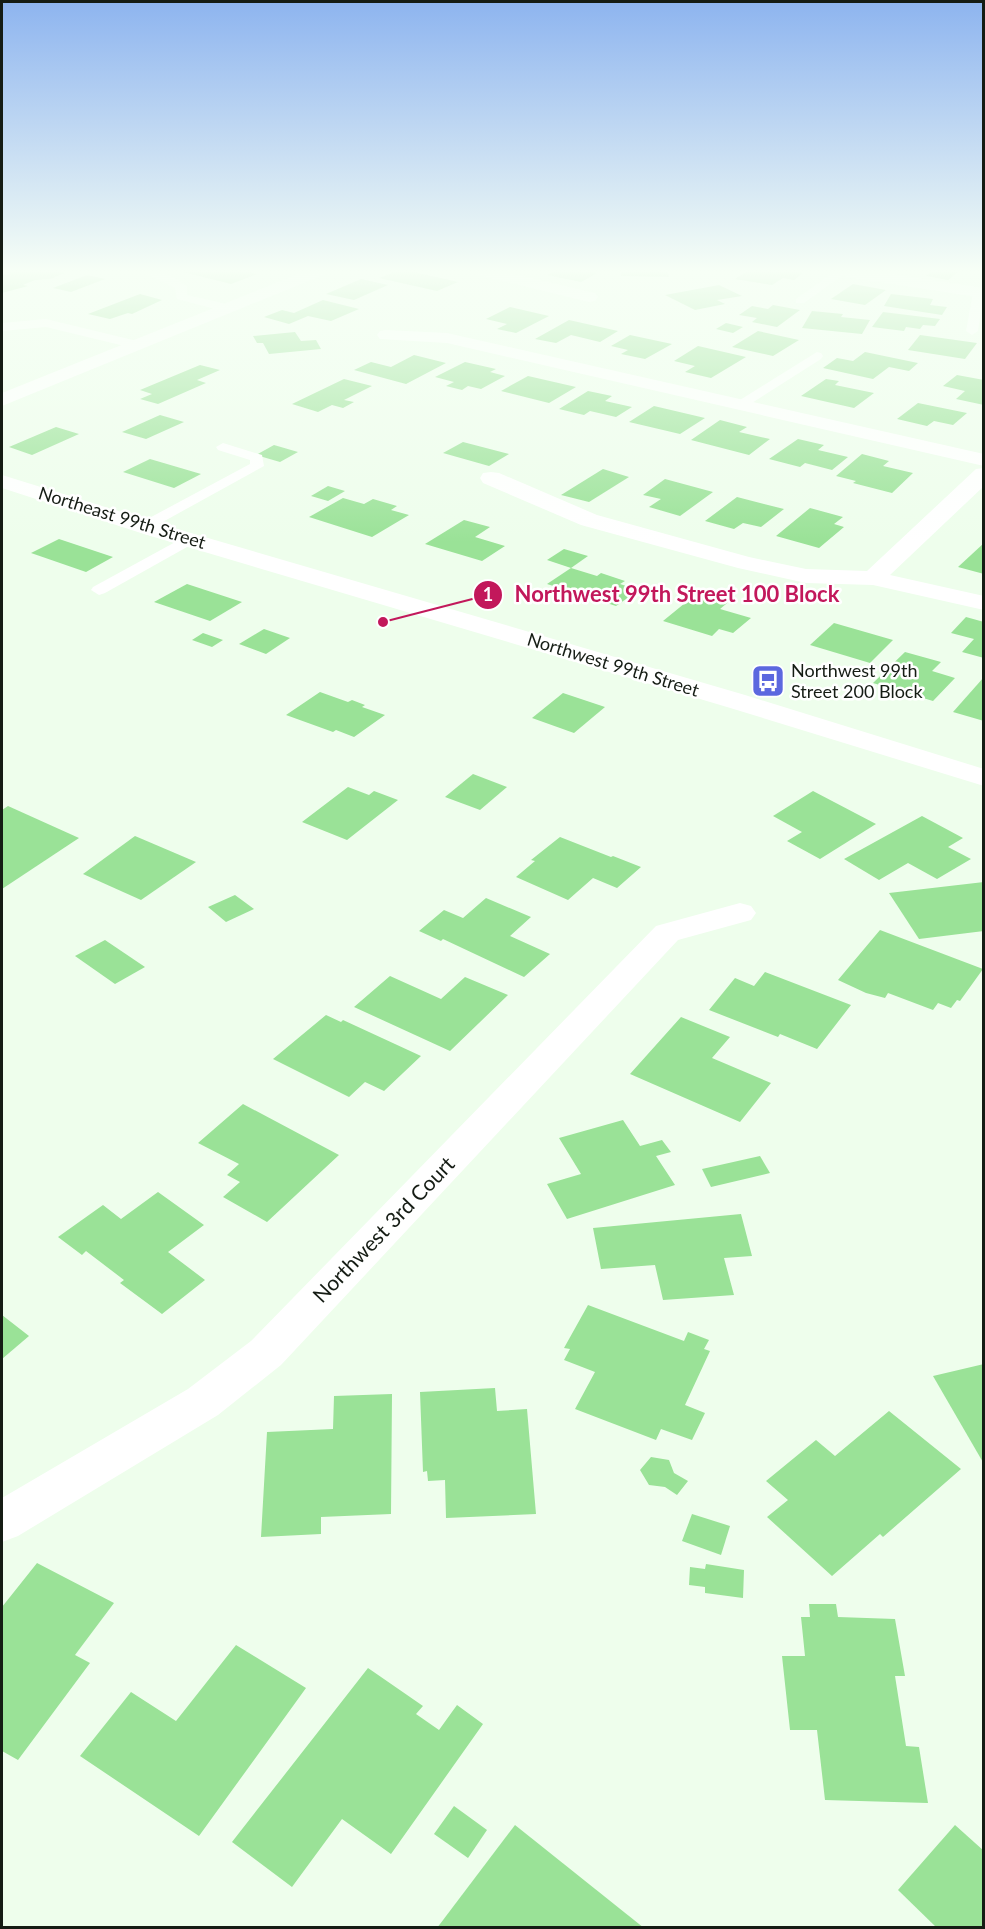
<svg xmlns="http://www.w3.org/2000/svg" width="985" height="1929" viewBox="0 0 985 1929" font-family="Lato,sans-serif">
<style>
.building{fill:#9ae297}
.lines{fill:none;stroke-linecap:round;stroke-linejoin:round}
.service{fill:#fff;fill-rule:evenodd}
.minor{fill:#fff;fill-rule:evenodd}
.secondary{fill:#fff;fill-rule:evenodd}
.labels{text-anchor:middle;stroke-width:5;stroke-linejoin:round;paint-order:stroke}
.far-street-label{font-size:18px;fill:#151c14;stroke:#fff}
.far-poi-label{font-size:18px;fill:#151c14;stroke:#fff;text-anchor:start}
.street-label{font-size:21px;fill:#151c14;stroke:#fff}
.leader{fill:none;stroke:#c2185b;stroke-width:2}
.callout-dot{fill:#c2185b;stroke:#fff;stroke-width:2}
.mark-label{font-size:18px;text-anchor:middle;font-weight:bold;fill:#fff}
.callout-label{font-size:22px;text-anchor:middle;font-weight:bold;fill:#c2185b;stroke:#fff;stroke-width:5;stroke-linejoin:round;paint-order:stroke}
</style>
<rect width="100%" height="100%" fill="#eefeec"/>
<!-- building -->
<g class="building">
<path d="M5 272H60L65 273 50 279 35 280 23 285 28 286 2 293V275L10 274Z"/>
<path d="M183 272H249L257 274 231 284Z"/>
<path d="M394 272H414L458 282 437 291 379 278Z"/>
<path d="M553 272H590L597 273 581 282 547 275Z"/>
<path d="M621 272H668L669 277 621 276Z"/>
<path d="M746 272H795L803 273 794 280 783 278 772 285 735 279Z"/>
<path d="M931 272H958L948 280 926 276Z"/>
<path d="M87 275 105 279 71 292 53 288Z"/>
<path d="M361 279 388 285 354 300 326 294Z"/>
<path d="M853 284 886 290 865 305 831 299Z"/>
<path d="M719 285 742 296 717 300 725 304 695 310 665 295Z"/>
<path d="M140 294 162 300 132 314 128 313 110 319 88 314Z"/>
<path d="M891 294 933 299 930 305 947 307 942 315 884 306Z"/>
<path d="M323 300 359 309 331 321 308 316 289 324 264 317 282 310 294 313Z"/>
<path d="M773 305 800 310 777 327 752 322 757 318 739 315 752 306 768 309Z"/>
<path d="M510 307 549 316 516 333 497 329 507 324 486 319Z"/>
<path d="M812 311 843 314 841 317 870 320 862 334 802 328Z"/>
<path d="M883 312 940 319 935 326 923 325 920 329 906 327 904 331 872 327Z"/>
<path d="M569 320 618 331 600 342 571 335 556 343 535 339Z"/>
<path d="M726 323 743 327 733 333 716 329Z"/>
<path d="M758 331 799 340 773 356 732 347Z"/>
<path d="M295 332 301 341 316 340 321 349 269 354 263 343H257L253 336Z"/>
<path d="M630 335 672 344 645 359 621 354 628 350 611 346Z"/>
<path d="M920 335 977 343 965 359 908 350Z"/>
<path d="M698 346 746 357 711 378 685 372 695 366 674 361Z"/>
<path d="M865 352 918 363 909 371 889 367 873 379 823 368 837 358 853 361Z"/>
<path d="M414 355 446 363 406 384 354 370 371 362 391 367Z"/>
<path d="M465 362 496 369 490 372 505 376 481 389 468 386 462 390 446 386 454 382 435 377Z"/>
<path d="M200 365 220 370 197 380 206 383 158 404 140 399 152 394 140 390Z"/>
<path d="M957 375 984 380V405L956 399 965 391 943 386Z"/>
<path d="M528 376 576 387 549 403 501 391Z"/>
<path d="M344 379 372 386 344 400 354 402 343 408 332 405 318 412 292 404Z"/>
<path d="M826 379 839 381 835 385 874 393 854 408 801 396Z"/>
<path d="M588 391 612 396 605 401 632 407 616 417 590 411 584 415 559 409Z"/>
<path d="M918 403 967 413 953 425 934 421 927 426 897 419Z"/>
<path d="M654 406 705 418 680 434 629 422Z"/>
<path d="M160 415 184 422 146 439 122 432Z"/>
<path d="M720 420 747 427 739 432 770 439 749 455 691 440Z"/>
<path d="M56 427 79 434 32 455 9 447Z"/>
<path d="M798 439 824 445 818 450 848 457 832 470 805 463 800 467 769 459Z"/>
<path d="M463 442 509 454 489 466 443 453Z"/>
<path d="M274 445 298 452 280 462 256 455Z"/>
<path d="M862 454 889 461 883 466 913 473 892 493 853 483 856 481 836 476Z"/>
<path d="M150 459 201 474 174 488 123 472Z"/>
<path d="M603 469 629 477 589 502 561 495Z"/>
<path d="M665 479 713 492 680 516 649 507 661 499 643 495Z"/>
<path d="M328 486 345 491 328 501 311 496Z"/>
<path d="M737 497 784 509 761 527 743 523 734 529 705 521Z"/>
<path d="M343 498 364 504 373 499 397 506 391 510 409 515 372 537 309 517Z"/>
<path d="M810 508 843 517 834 524 844 527 819 548 776 536Z"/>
<path d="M464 520 490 527 475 537 505 546 482 561 425 544Z"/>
<path d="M59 539 113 557 86 572 31 553Z"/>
<path d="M984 543V574L958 567Z"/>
<path d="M564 549 588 556 571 568 547 560Z"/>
<path d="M571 568 597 576 601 573 625 581 620 584 639 590 616 606 547 584Z"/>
<path d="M187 584 242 602 210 621 154 602Z"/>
<path d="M701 590 732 599 720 609 751 618 733 633 719 629 712 636 663 621Z"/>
<path d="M966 617 984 622V658L962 652 974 639 951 633Z"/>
<path d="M834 623 893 640 870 663 810 645Z"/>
<path d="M264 629 290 638 266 654 239 644Z"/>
<path d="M203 633 223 640 212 647 192 640Z"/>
<path d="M905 652 941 662 932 671 955 678 933 701 873 683Z"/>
<path d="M984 677V721L953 712Z"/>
<path d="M320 692 348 702 352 700 365 705 362 707 385 715 354 737 336 730 333 732 286 715Z"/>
<path d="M563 693 605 707 574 733 532 718Z"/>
<path d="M473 774 507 787 480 810 445 797Z"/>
<path d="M348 787 369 795 374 791 398 800 347 840 302 822Z"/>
<path d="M813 791 876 824 820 859 787 841 802 832 773 816Z"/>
<path d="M8 806 79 838 2 889V810Z"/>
<path d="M922 816 963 838 948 847 971 859 937 879 908 863 879 880 844 859Z"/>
<path d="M135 836 196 862 141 900 83 874Z"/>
<path d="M560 837 611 857 613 856 641 867 617 888 593 878 568 900 516 877 535 861 531 860Z"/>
<path d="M984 882V931L919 939 889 893Z"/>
<path d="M235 895 254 909 226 922 208 907Z"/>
<path d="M486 898 531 917 510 936 550 954 524 977 443 939 441 941 419 931 444 910 463 918Z"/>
<path d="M880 930 983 969 960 1001 957 1000 951 1008 938 1003 933 1010 888 993 885 998 866 993 838 980Z"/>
<path d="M105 940 145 967 115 984 75 956Z"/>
<path d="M765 972 851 1005 817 1049 780 1034 778 1037 709 1010 735 978 754 986Z"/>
<path d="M390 976 441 999 465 977 508 995 450 1051 354 1007Z"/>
<path d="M326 1015 341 1022 343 1020 421 1056 384 1091 365 1082 349 1097 273 1059Z"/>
<path d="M681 1017 730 1037 712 1058 771 1083 740 1122 630 1074Z"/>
<path d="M243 1104 339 1155 267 1222 223 1197 240 1182 227 1175 239 1164 198 1143Z"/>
<path d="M623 1120 640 1146 662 1140 671 1152 656 1156 675 1185 567 1219 547 1184 581 1174 559 1138Z"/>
<path d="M760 1156 770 1173 711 1187 702 1169Z"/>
<path d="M158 1192 204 1225 168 1252 205 1280 162 1314 120 1283 124 1280 86 1251 82 1255 58 1237 103 1205 121 1219Z"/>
<path d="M741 1214 752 1256 724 1258 734 1295 663 1300 655 1265 601 1269 593 1228Z"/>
<path d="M588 1305 684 1341 688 1332 709 1340 704 1349 710 1351 685 1405 705 1413 692 1440 661 1429 656 1440 575 1409 595 1372 564 1360 570 1349 564 1348Z"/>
<path d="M2 1315 29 1336 2 1359Z"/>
<path d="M984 1364V1464L933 1376Z"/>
<path d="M495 1388 497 1411 527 1409 536 1514 446 1518 445 1480 428 1481 427 1471 423 1472 420 1392Z"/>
<path d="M392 1394 391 1514 321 1517V1534L261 1537 267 1432 333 1429 334 1396Z"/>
<path d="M889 1411 961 1469 883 1537 880 1534 832 1576 767 1517 788 1500 766 1481 816 1440 835 1456Z"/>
<path d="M651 1457 669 1460 674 1473 688 1481 677 1495 665 1487 649 1485 640 1470Z"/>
<path d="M692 1514 730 1526 721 1555 682 1541Z"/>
<path d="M37 1563 114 1603 75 1655 90 1663 18 1760 2 1751V1607Z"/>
<path d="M706 1564 744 1570 743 1598 705 1593V1587L689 1585 690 1567 705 1569Z"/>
<path d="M809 1604H836L838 1617 895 1619 905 1676H895L906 1746 919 1747 928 1803 825 1800 817 1730H790L782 1656H805L801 1617H810Z"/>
<path d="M236 1645 306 1688 199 1836 80 1756 131 1692 176 1721Z"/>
<path d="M368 1668 423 1706 416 1714 439 1730 457 1705 483 1724 391 1854 342 1819 292 1887 232 1842Z"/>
<path d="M454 1806 487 1830 468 1858 434 1834Z"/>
<path d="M515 1825 644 1928H437Z"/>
<path d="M955 1825 984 1851V1928H937L898 1890Z"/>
</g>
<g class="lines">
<!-- service -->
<g class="service">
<path d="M143 272C160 272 175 275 187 287V295L231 305 233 308 227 312 177 299 175 288Z"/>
<path d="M834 272H847L804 303H796V299Z"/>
<path d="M979 290 984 291 978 331 972 335 966 331 973 293Z"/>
<path d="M46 319 141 342 143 345 137 349 46 327 2 331V323Z"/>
<path d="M817 352 821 353 823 356 821 359 744 408H734L732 405Z"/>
<path d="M223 443 262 455 264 466 150 529H140L137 526 140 523 250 464V460L218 450 216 447Z"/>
<path d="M190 534 198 539 196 542 105 593 99 595 91 590 93 587Z"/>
</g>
<!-- minor -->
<g class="minor">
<path d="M476 272H505L595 293 598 297 595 301 589 302 478 275Z"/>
<path d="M838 272H879L984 288V298L846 277Z"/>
<path d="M386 330 447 333 984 454V466L447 343 380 339 377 335 380 331Z"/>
<path d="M984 468V486L890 575 984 596V610L873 585 806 583 738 568 581 525 483 483 480 478 483 473 491 472 499 473 597 515 749 557 806 569 867 571 976 469Z"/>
<path d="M740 903 751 906 756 913 751 920 678 940 281 1365 218 1415 18 1536 2 1542V1498L188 1389 251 1341 656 926Z"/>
</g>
<!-- secondary -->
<g class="secondary">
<path d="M303 272H325L323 275 2 406V393Z"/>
<path d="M2 475 160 524 745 695 984 769V786L727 707 144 534 2 488Z"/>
</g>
</g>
<!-- sky -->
<linearGradient id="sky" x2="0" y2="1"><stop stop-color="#8db4ef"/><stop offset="0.5" stop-color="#f7fff6"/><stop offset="1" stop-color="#f7fff6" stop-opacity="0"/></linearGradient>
<rect width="985" height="542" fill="url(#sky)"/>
<!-- icons -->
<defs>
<symbol id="bus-square" viewBox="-11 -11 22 22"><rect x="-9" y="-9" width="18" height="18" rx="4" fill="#5c68df" stroke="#fff"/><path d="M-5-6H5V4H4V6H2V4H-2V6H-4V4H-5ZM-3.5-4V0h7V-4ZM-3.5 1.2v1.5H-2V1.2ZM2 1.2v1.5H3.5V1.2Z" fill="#fff"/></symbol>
</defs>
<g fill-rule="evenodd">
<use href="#bus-square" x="749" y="662" width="38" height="38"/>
</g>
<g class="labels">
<!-- far-street labels -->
<g class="far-street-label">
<text transform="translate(122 518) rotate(17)" y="6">Northeast 99th Street</text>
<text transform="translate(613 665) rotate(17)" y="6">Northwest 99th Street</text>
</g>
<!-- far-poi labels -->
<g class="far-poi-label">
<text x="791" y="677">Northwest 99th<tspan x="791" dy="21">Street 200 Block</tspan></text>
</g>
<!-- street labels -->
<g class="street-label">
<text transform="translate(384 1230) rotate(-46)" y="7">Northwest 3rd Court</text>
</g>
</g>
<!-- callouts -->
<path class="leader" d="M383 622L488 595"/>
<g class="callout-dot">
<circle cx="383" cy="622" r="6"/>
<circle cx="488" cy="595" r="15"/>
</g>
<g class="mark-label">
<text x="488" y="601">1</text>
</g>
<g class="callout-label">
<text x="677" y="602">Northwest 99th Street 100 Block</text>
</g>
<!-- border -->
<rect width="985" height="1929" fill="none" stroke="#151c14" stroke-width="6"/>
</svg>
